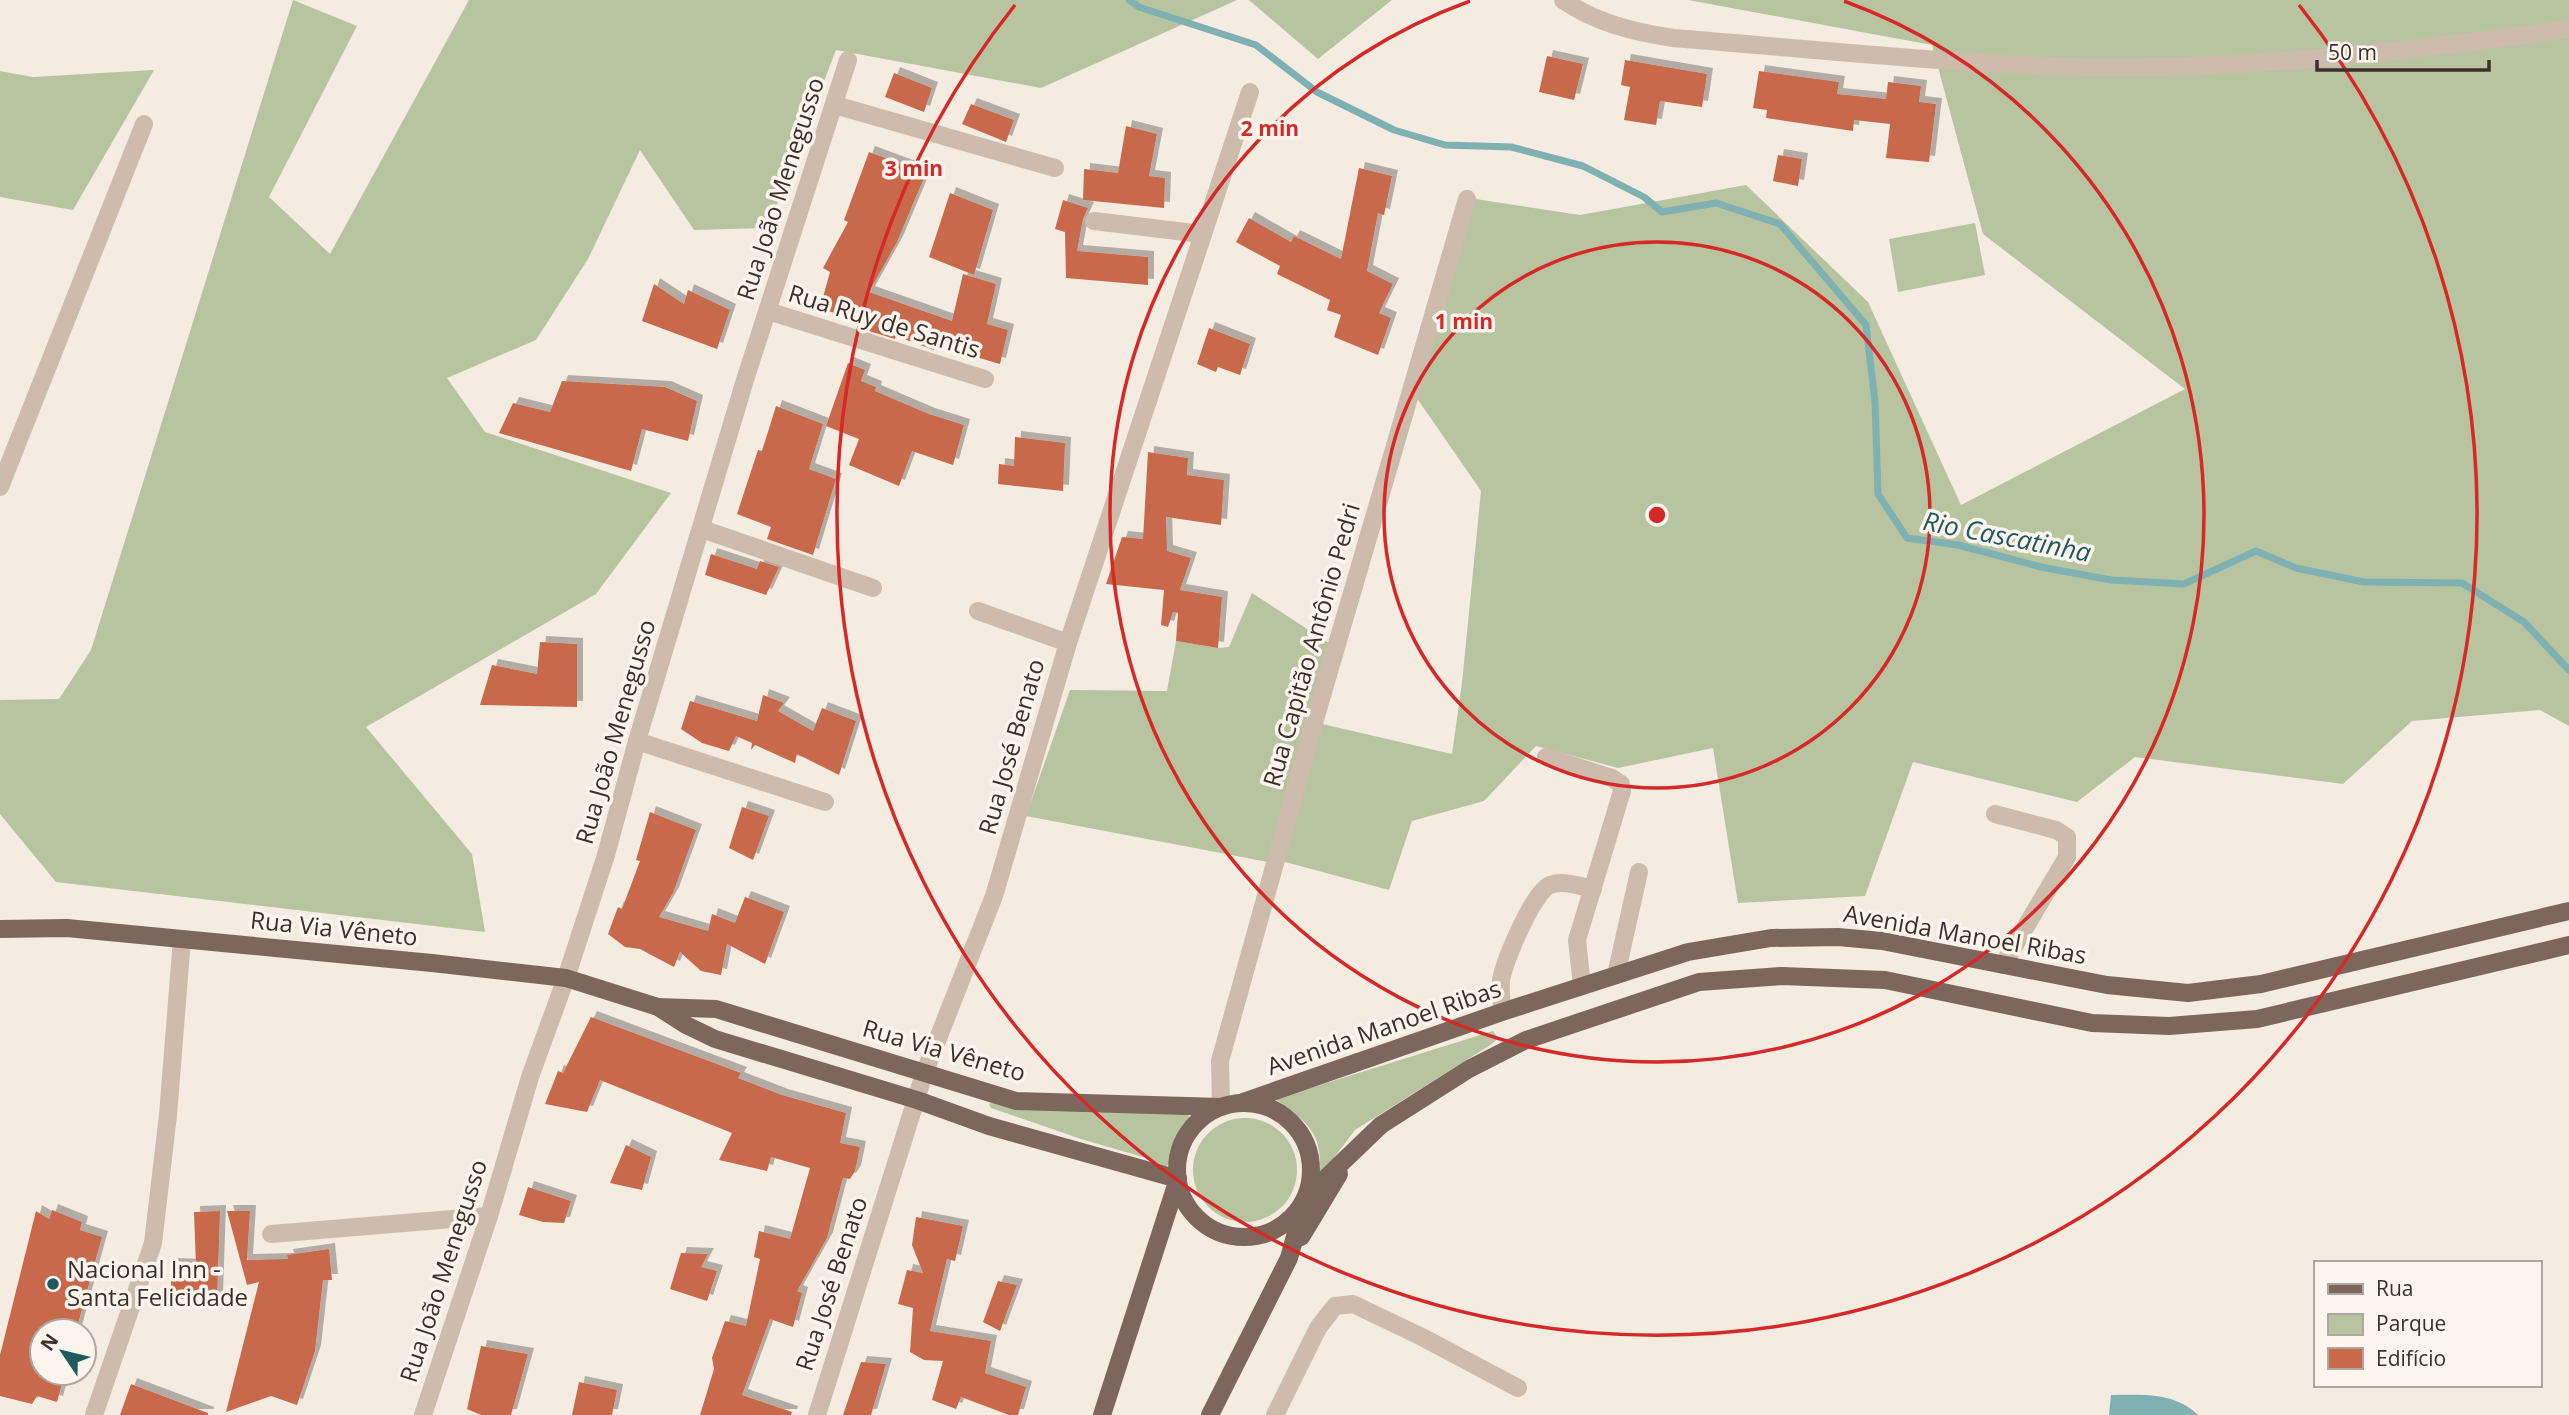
<svg xmlns="http://www.w3.org/2000/svg" width="2569" height="1415" viewBox="0 0 2569 1415" font-family="'Open Sans',sans-serif">
<style>
.green{fill:#b8c4a0}
.water{fill:#7fb0b2}
.lines{fill:none;stroke-linecap:round;stroke-linejoin:round}
.stream{stroke:#7fb0b2;stroke-width:7}
.building{fill:#c8694b;filter:url(#shadow)}
.minor{stroke:#cdbbac;stroke-width:18}
.major{stroke:#7d675c;stroke-width:18}
.ring{fill:none;stroke:#d62828;stroke-width:3.5}
.poi-dot{fill:#1f5a5e;stroke:#fbf5ee;stroke-width:2.5}
.labels{text-anchor:middle;stroke-width:7;stroke-linejoin:round;paint-order:stroke}
.street-label{font-size:24px;fill:#3b302b;stroke:#fbf5ee}
.poi-label{font-size:24px;fill:#3b302b;stroke:#fbf5ee;text-anchor:start}
.water-label{font-size:26px;font-style:italic;fill:#1f5a5e;stroke:#fbf5ee}
.centre{fill:#d62828;stroke:#fbf5ee;stroke-width:3.5}
.ring-label{font-size:21px;text-anchor:middle;font-weight:bold;fill:#d62828;stroke:#fbf5ee;stroke-width:7;stroke-linejoin:round;paint-order:stroke}
</style>
<defs>
<filter id="shadow"><feDropShadow dx="6" dy="-6" stdDeviation="0" flood-color="#0004"/></filter>
</defs>
<rect width="100%" height="100%" fill="#f4ebe1"/>
<!-- green -->
<g class="green">
<path d="M293 0 357 26 269 197 330 254 469 0H1237L1041 88 836 50 768 228 694 230 640 150 588 259 536 340 447 378 485 432 671 493 596 594 366 727 472 854 485 932 56 882 0 814V700L59 699 91 650Z"/>
<path d="M1249 0H1392L1318 59Z"/>
<path d="M1688 0H2569V726L2540 710 2412 721 2343 784 2135 757 2077 802 1913 762 1865 896 1738 903 1713 748 1618 768 1536 746 1484 801 1412 821 1389 890 1278 860 1318 723 1452 754 1462 683 1481 491 1412 391 1469 198 1580 215 1746 185 1868 302 1961 505 2185 389 1983 234 1932 45Z"/>
<path d="M154 70 73 210 0 197V71L33 77Z"/>
<path d="M1975 223 1985 275 1898 292 1889 239Z"/>
<path d="M1252 593 1330 644 1268 862 1026 816 1070 690 1167 691 1176 641 1218 648 1229 647Z"/>
<path d="M1493 1031 1498 1038 1492 1044 1355 1130 1320 1176C1322 1131 1309 1124 1275 1099Z"/>
<path d="M992 1102 1187 1112 1190 1119 1165 1171 1153 1160 1081 1139 991 1108 989 1104Z"/>
<circle cx="1245" cy="1170" r="52"/>
</g>
<!-- water -->
<path class="water" d="M2111 1395C2143 1395 2174 1392 2198 1415H2109Z"/>
<g class="lines">
<!-- stream -->
<path class="stream" d="M1129 0 1139 7 1256 45 1317 92 1394 130 1445 145 1511 147 1583 166 1644 197 1662 212 1716 203 1780 224 1866 325 1875 402 1878 494 1907 538 1958 545 2041 567 2111 580 2184 584 2256 551 2296 568 2364 582 2462 583 2524 622 2569 670"/>
</g>
<!-- building -->
<g class="building">
<path d="M1547 56 1583 64 1574 100 1539 92Z"/>
<path d="M1625 60 1707 74 1702 107 1660 101 1656 125 1624 120 1630 87 1621 85Z"/>
<path d="M1759 71 1839 82 1837 94 1886 99 1888 82 1921 86 1919 102 1936 104 1929 162 1886 158 1890 124 1854 120 1853 131 1766 118 1767 110 1753 108Z"/>
<path d="M894 73 932 88 924 112 885 97Z"/>
<path d="M971 104 1014 120 1006 142 962 124Z"/>
<path d="M1126 126 1157 134 1149 176 1165 178 1164 208 1083 200 1084 169 1118 173Z"/>
<path d="M869 152 926 173 897 242 869 292 952 321 963 274 996 284 987 324 1008 330 1000 364 935 345 934 350 896 336 895 339 869 331 871 326 820 308 830 272 823 268 848 222 844 220Z"/>
<path d="M1778 155 1802 159 1798 186 1773 181Z"/>
<path d="M1359 168 1392 176 1384 215 1378 213 1367 271 1393 284 1379 313 1391 318 1378 355 1334 337 1341 315 1327 310 1330 300 1277 274 1280 266 1236 242 1249 218 1291 242 1294 236 1341 259Z"/>
<path d="M950 193 993 210 974 275 929 257Z"/>
<path d="M1063 200 1088 208 1083 219 1077 251 1148 257V285L1066 278 1065 232 1055 229Z"/>
<path d="M654 284 684 304 688 290 730 310 717 349 642 321Z"/>
<path d="M1209 328 1250 344 1240 375 1218 367 1216 372 1197 364Z"/>
<path d="M848 363 865 370 861 381 876 387 875 391 929 414 964 425 953 465 912 451 899 486 849 465 859 439 826 426Z"/>
<path d="M562 381 665 387 697 401 688 441 642 429 631 471 499 433 513 403 550 412Z"/>
<path d="M776 406 823 424 809 469 836 479 813 555 767 539 771 527 737 514 758 450 762 451Z"/>
<path d="M1015 437 1065 443 1063 491 998 484 999 464 1014 466Z"/>
<path d="M1148 452 1188 458 1187 475 1224 480 1221 525 1166 517 1167 551 1191 558 1180 590 1222 597 1218 648 1176 641 1178 613 1173 612 1168 627 1161 625 1164 590 1106 584 1122 537 1143 539Z"/>
<path d="M711 554 757 569 760 561 779 567 766 595 705 575Z"/>
<path d="M540 642 577 644V707L480 705 492 665 537 674Z"/>
<path d="M763 695 784 703 778 711 813 731 822 708 856 721 839 775 797 754 795 763 755 745 751 750 752 743 736 736 729 751 702 743 681 729 690 701 757 721Z"/>
<path d="M742 807 769 816 753 860 729 848Z"/>
<path d="M650 812 696 830 673 893 659 917 708 931 712 914 735 923 745 897 784 912 765 964 727 944 721 975 701 971 680 952 674 967 640 949 625 947 608 934 618 907 622 909 640 861 636 860Z"/>
<path d="M591 1017 741 1073 738 1078 782 1095 846 1113 840 1143 860 1147 855 1171 850 1179 843 1178 827 1238 797 1291 802 1293 793 1327 770 1319 742 1395 792 1412 791 1415H700L714 1369 712 1358 725 1321 746 1326 760 1259 754 1257 759 1231 790 1239 810 1168 771 1157 767 1171 719 1160 732 1133 600 1080 587 1112 545 1104 558 1071 563 1073Z"/>
<path d="M626 1145 651 1157 642 1190 610 1183Z"/>
<path d="M528 1187 571 1201 564 1223 543 1222 519 1215Z"/>
<path d="M52 1210 82 1222 80 1230 102 1237 76 1331H42V1373H65L57 1402 37 1396 32 1404 0 1396V1355L36 1211 49 1219Z"/>
<path d="M220 1211 217 1299H171V1264L196 1265 194 1212Z"/>
<path d="M227 1211H250L247 1260 288 1259 287 1255 329 1249 332 1280H323L315 1351 297 1405 271 1396 226 1412 259 1282 247 1285Z"/>
<path d="M916 1217 963 1226 955 1261 947 1259 930 1331 991 1341 985 1373 1026 1387 1018 1415H1009L961 1397 956 1409 932 1400 943 1361 924 1360 910 1352 913 1308 898 1304 907 1270 923 1273 912 1245Z"/>
<path d="M681 1253 708 1254 701 1267 717 1271 707 1301 670 1289Z"/>
<path d="M998 1281 1017 1285 1000 1331 983 1322Z"/>
<path d="M481 1346 528 1354 511 1415H481L467 1409Z"/>
<path d="M861 1362 886 1364 871 1415H843Z"/>
<path d="M579 1382 617 1390 612 1415H572Z"/>
<path d="M131 1384 208 1413V1415H120Z"/>
</g>
<g class="lines">
<!-- minor -->
<g class="minor">
<path d="M1563 0C1596 23 1634 32 1673 38 1826 50 1979 68 2132 67 2279 67 2424 49 2569 29"/>
<path d="M835 105 1055 168"/>
<path d="M1094 221 1202 234"/>
<path d="M768 311 985 379"/>
<path d="M0 487 144 124"/>
<path d="M702 529 873 588"/>
<path d="M978 611 1068 643"/>
<path d="M637 741 825 802"/>
<path d="M1546 757 1612 778 1621 784 1622 791 1577 940 1582 986"/>
<path d="M1995 814 2056 830 2067 837V857L2003 965"/>
<path d="M1616 975 1639 872"/>
<path d="M1502 1012C1502 1002 1500 990 1501 980 1505 960 1533 892 1550 885 1564 880 1579 886 1593 889"/>
<path d="M1221 1107 1220 1061 1314 723 1467 199"/>
<path d="M271 1234 489 1216"/>
<path d="M94 1415 153 1243 168 1115 182 939"/>
<path d="M423 1415 489 1216 530 1077 566 978 606 855 637 741 745 380 848 60"/>
<path d="M817 1415 924 1074 994 896 1068 643 1250 92"/>
<path d="M1275 1415 1318 1328 1335 1306 1353 1304 1422 1337 1518 1388"/>
</g>
<!-- major -->
<g class="major">
<path d="M0 929 67 928 432 963 566 978 658 1007 716 1009 1016 1101 1221 1107"/>
<path d="M658 1007 686 1025 715 1039 917 1100 989 1126 1178 1179"/>
<path d="M1243 1102 1502 1012 1688 952 1771 938 1838 937 1882 941 2107 985 2188 993 2261 984 2569 911"/>
<circle cx="1244" cy="1170" r="67"/>
<path d="M1301 1237 1339 1174"/>
<path d="M1102 1415 1178 1179"/>
<path d="M1210 1415 1289 1258 1306 1197 1381 1125 1469 1069 1526 1040 1699 982 1782 976 1885 980 2092 1023 2169 1026 2257 1019 2569 945"/>
</g>
</g>
<!-- distance rings -->
<g class="ring">
<circle cx="1657" cy="515" r="273"/>
<path d="M1844 1A547 547 0 1 1 1470 1"/>
<path d="M2299 5A820 820 0 1 1 1015 5"/>
</g>
<!-- markers -->
<circle class="poi-dot" cx="53" cy="1284" r="7"/>
<g class="labels">
<!-- street labels -->
<g class="street-label">
<text transform="translate(781 189) rotate(-72)" y="8">Rua João Menegusso</text>
<text transform="translate(884 322) rotate(17)" y="8">Rua Ruy de Santis</text>
<text transform="translate(1312 645) rotate(-74)" y="8">Rua Capitão Antônio Pedri</text>
<text transform="translate(616 732) rotate(-74)" y="8">Rua João Menegusso</text>
<text transform="translate(1012 747) rotate(-74)" y="8">Rua José Benato</text>
<text transform="translate(334 929) rotate(6)" y="8">Rua Via Vêneto</text>
<text transform="translate(1965 935) rotate(10)" y="8">Avenida Manoel Ribas</text>
<text transform="translate(1384 1028) rotate(-19)" y="8">Avenida Manoel Ribas</text>
<text transform="translate(944 1051) rotate(16)" y="8">Rua Via Vêneto</text>
<text transform="translate(444 1271) rotate(-72)" y="8">Rua João Menegusso</text>
<text transform="translate(832 1284) rotate(-72)" y="8">Rua José Benato</text>
</g>
<!-- poi labels -->
<g class="poi-label">
<text x="67" y="1278">Nacional Inn -<tspan x="67" dy="28">Santa Felicidade</tspan></text>
</g>
<!-- water labels -->
<g class="water-label">
<text transform="translate(2007 537) rotate(11)" y="9">Rio Cascatinha</text>
</g>
</g>
<circle cx="1657" cy="515" r="10" class="centre"/>
<g class="ring-label">
<text x="1270" y="136">2 min</text>
<text x="914" y="176">3 min</text>
<text x="1464" y="329">1 min</text>
</g>
<!-- legend -->
<rect x="2314" y="1261" width="228" height="126" fill="#fbf5ee" stroke="#aea6a0" stroke-width="2"/>
<rect x="2328" y="1284" width="35" height="10" fill="#7d675c" stroke="#aea6a0" stroke-width="2"/>
<text x="2376" y="1296" font-size="21" fill="#3b302b">Rua</text>
<rect x="2328" y="1314" width="35" height="21" fill="#b8c4a0" stroke="#aea6a0" stroke-width="2"/>
<text x="2376" y="1331" font-size="21" fill="#3b302b">Parque</text>
<rect x="2328" y="1348" width="35" height="21" fill="#c8694b" stroke="#aea6a0" stroke-width="2"/>
<text x="2376" y="1366" font-size="21" fill="#3b302b">Edifício</text>
<!-- north arrow -->
<g transform="translate(63 1352) rotate(305)"><circle r="33" fill="#fbf5ee" stroke="#aea6a0" stroke-width="2"/>
<path d="M0-5L12 26L0 18L-12 26Z" fill="#1f5a5e"/>
<text y="-10" font-size="19" font-weight="bold" text-anchor="middle" fill="#3b302b">N</text>
</g>
<!-- scale -->
<path d="M2317 60v10h172v-10" fill="none" stroke="#3b302b" stroke-width="3.5"/>
<text x="2328" y="60" font-size="21" fill="#3b302b" stroke="#fbf5ee" stroke-width="5" paint-order="stroke">50 m</text>
</svg>
